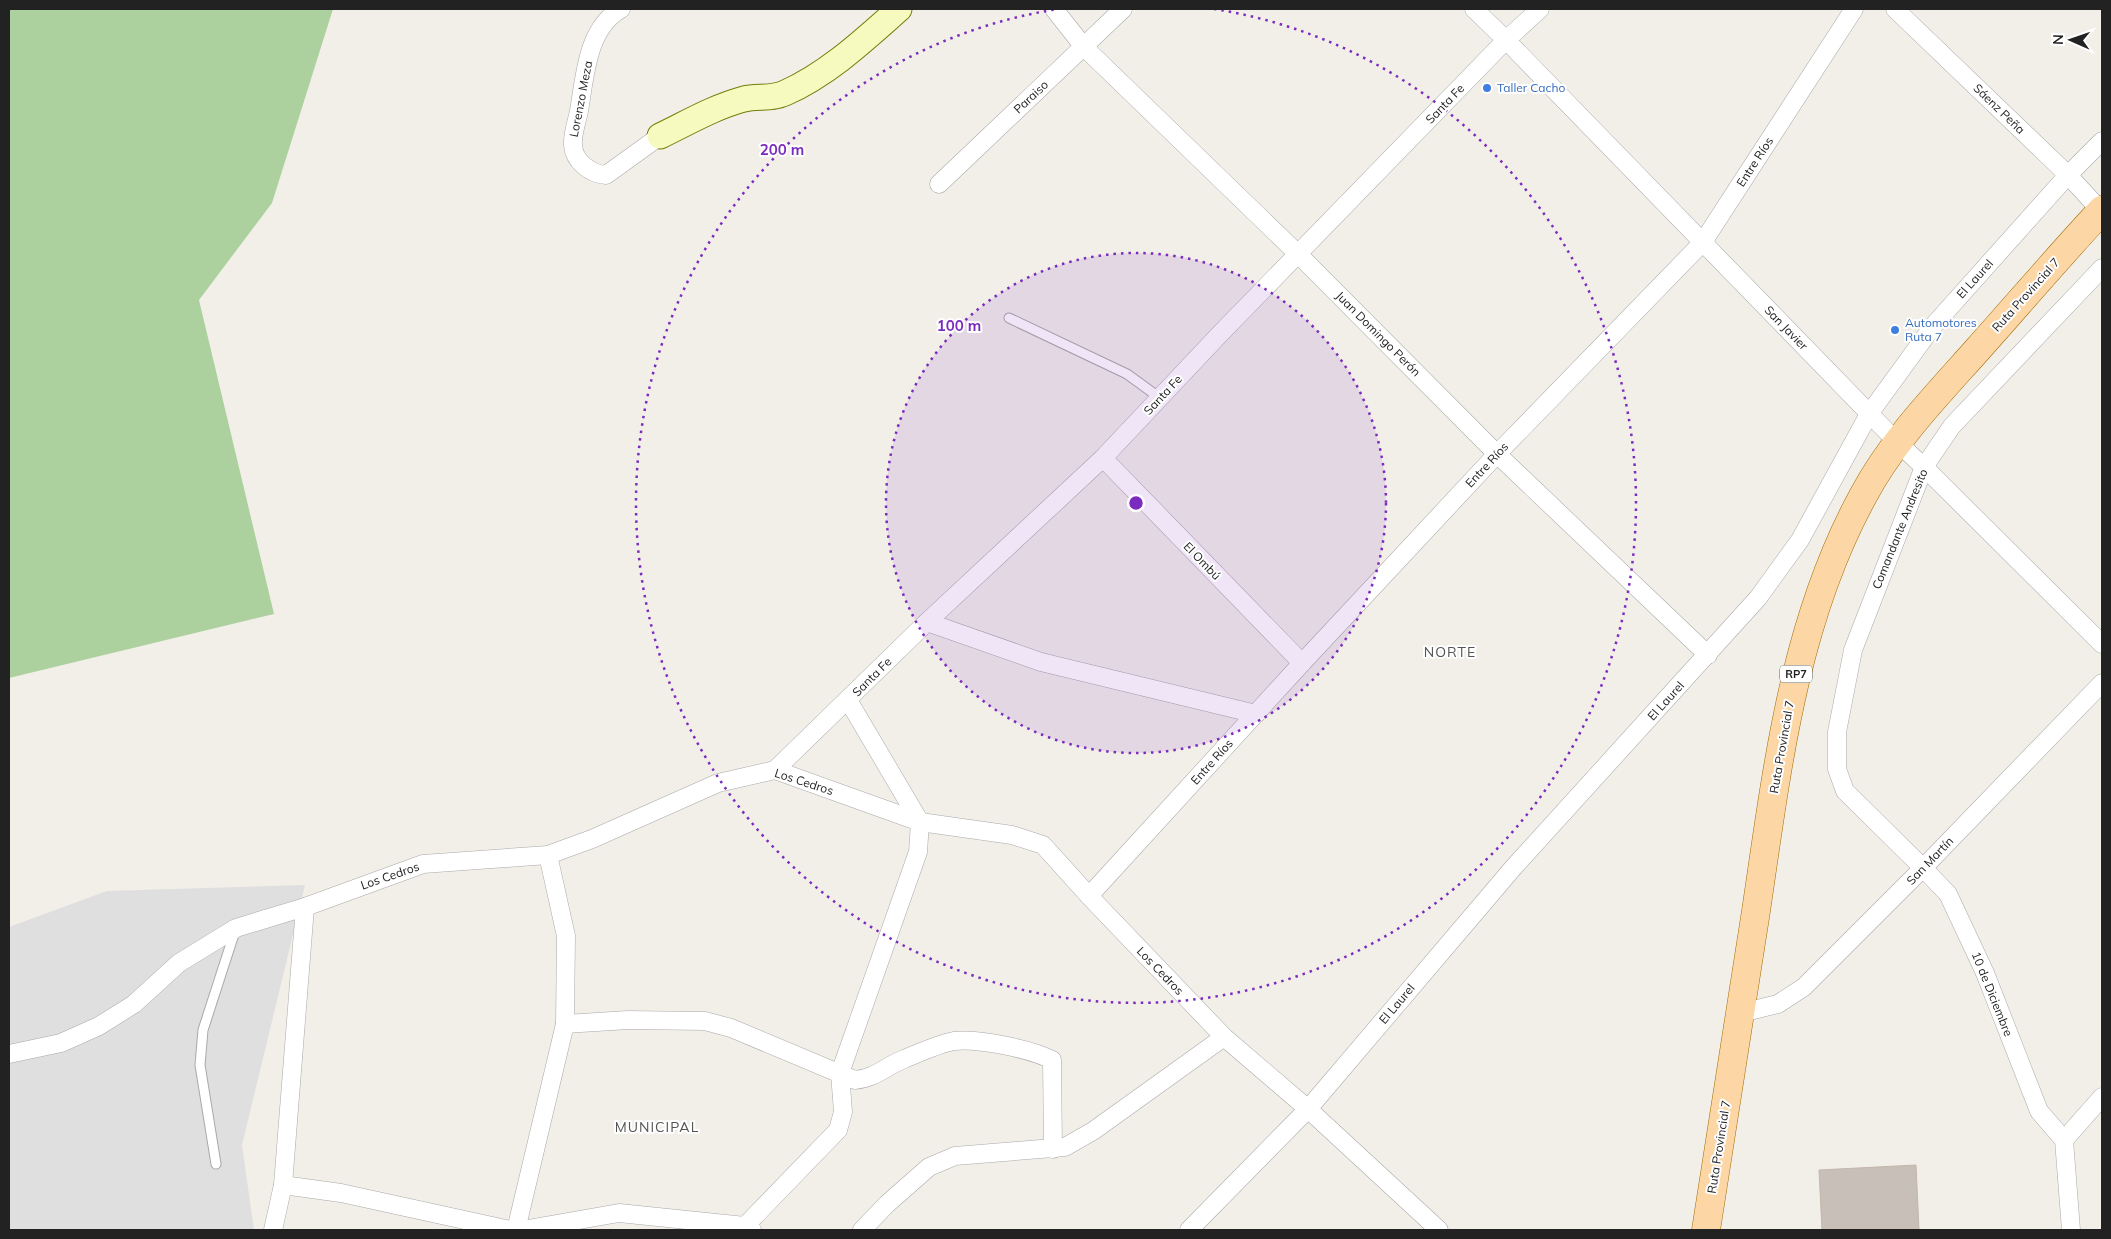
<svg xmlns="http://www.w3.org/2000/svg" width="2111" height="1239" viewBox="0 0 2111 1239" font-family="Mulish,sans-serif">
<style>
.residential{fill:#e0dfdf}
.forest{fill:#add19e}
.building{fill:#c7bfb8;stroke:#c4b6ab}
.lines{fill:none;stroke-linecap:round;stroke-linejoin:round}
.lane-casing{stroke:#a9a9a9;stroke-width:11}
.street-casing{stroke:#a9a9a9;stroke-width:19}
.secondary-casing{stroke:#707d05;stroke-width:27}
.primary-casing{stroke:#a06b00;stroke-width:29}
.lane{stroke:#fff;stroke-width:9}
.street{stroke:#fff;stroke-width:18}
.secondary{stroke:#f7fabf;stroke-width:25}
.primary{stroke:#fcd6a4;stroke-width:28}
.ring{fill:none;stroke:#7b2cbf;stroke-width:2.5;stroke-dasharray:2.5 5}
.shop-dot{fill:#3f7fe0;stroke:#fff;stroke-width:2}
.labels{text-anchor:middle;stroke-width:4;stroke-linejoin:round;paint-order:stroke}
.shield{fill:#fff;stroke:#646464;stroke-width:1}
.shield-label{font-size:11px;font-weight:bold;fill:#222}
.shop-label{font-size:12px;fill:#366cbe;stroke:#fff;text-anchor:start}
.street-label{font-size:12px;fill:#222;stroke:#fff}
.neighbourhood-label{font-size:14px;letter-spacing:1px;fill:#555;stroke:#fff}
.centre{fill:#7b2cbf;stroke:#fff;stroke-width:2.5}
.ring-label{font-size:15px;text-anchor:middle;font-weight:bold;fill:#7b2cbf;stroke:#fff;stroke-width:4;stroke-linejoin:round;paint-order:stroke}
</style>
<rect width="100%" height="100%" fill="#f2efe9"/>
<!-- residential -->
<path class="residential" d="M305 885 242 1145 254 1230H9V927L107 891Z"/>
<!-- forest -->
<path class="forest" d="M9 9H333L272 203 199 300 274 614 9 678Z"/>
<!-- building -->
<path class="building" d="M1916 1165 1919 1230H1822L1819 1170Z"/>
<g class="lines">
<defs>
<g id="lane">
<path d="M1009 318 1127 374 1160 398"/>
<path d="M216 1164 200 1065 203 1030 235 931"/>
</g>
<g id="street">
<path d="M621 9C587 28 585 76 579 111 577 121 572 135 573 145 574 162 591 174 606 175L660 136"/>
<path d="M1054 9 1084 47 1299 255 1497 454 1708 655"/>
<path d="M1474 9 1506 40 1898 443 1924 467 2102 644"/>
<path d="M1895 9 2068 175 2101 211"/>
<path d="M939 184 1123 9"/>
<path d="M1103 458 1302 663"/>
<path d="M927 622 1041 662 1256 714"/>
<path d="M775 770 927 622 1103 458 1218 336 1506 40 1540 9"/>
<path d="M1089 896 1302 663 1497 454 1703 242 1854 9"/>
<path d="M1741 1013 1778 1004 1804 987 1923 868 2102 683"/>
<path d="M565 1024 628 1020 705 1021 731 1028 855 1080C874 1079 886 1066 904 1059 919 1053 938 1044 954 1041 977 1038 1031 1049 1052 1060L1053 1149"/>
<path d="M9 1054 61 1043 99 1026 134 1004 179 963 236 928 305 907 423 864 548 855 592 839 718 783 775 770 920 822 1012 835 1043 845 1089 896 1224 1037 1308 1109 1439 1230"/>
<path d="M2064 1140 2102 1097"/>
<path d="M283 1185 341 1193 510 1230"/>
<path d="M745 1226 838 1130 843 1112 840 1073 918 852 920 822 848 700"/>
<path d="M273 1230 283 1185 305 907"/>
<path d="M516 1230 565 1024 566 936 548 855"/>
<path d="M522 1230 619 1213 745 1226 752 1230"/>
<path d="M862 1230 887 1204 929 1167 955 1156 1065 1147 1093 1131 1224 1037"/>
<path d="M1189 1230 1308 1109 1513 868 1758 598 1800 540 1869 414 1933 326 2068 175 2102 141"/>
<path d="M2071 1230 2064 1140 2039 1111 1985 973 1948 894 1923 868 1845 791 1837 769V732L1853 650 1924 467 1952 426 2102 268"/>
</g>
<path id="secondary" d="M660 136C687 123 714 107 744 99 757 96 773 99 785 93 828 74 864 40 899 9"/>
<path id="primary" d="M1706 1230C1723 1124 1740 1018 1756 911 1777 770 1793 624 1863 496 1892 441 1937 395 1978 349 2019 303 2060 255 2102 210"/>
</defs>
<!-- lane casing -->
<use href="#lane" class="lane-casing"/>
<!-- street casing -->
<use href="#street" class="street-casing"/>
<!-- secondary casing -->
<use href="#secondary" class="secondary-casing"/>
<!-- primary casing -->
<use href="#primary" class="primary-casing"/>
<!-- lane -->
<use href="#lane" class="lane"/>
<!-- street -->
<use href="#street" class="street"/>
<!-- secondary -->
<use href="#secondary" class="secondary"/>
<!-- primary -->
<use href="#primary" class="primary"/>
</g>
<!-- distance rings -->
<circle cx="1136" cy="503" r="250" fill="#7b2cbf" fill-opacity=".12"/>
<g class="ring">
<circle cx="1136" cy="503" r="250"/>
<path d="M1214 9A500 500 0 1 1 1058 9"/>
</g>
<!-- markers -->
<g class="shop-dot">
<circle cx="1487" cy="88" r="5"/>
<circle cx="1895" cy="330" r="5"/>
</g>
<g class="labels">
<!-- shield labels -->
<rect class="shield" x="1780" y="665.5" width="32" height="17" rx="4"/>
<g class="shield-label">
<text x="1796" y="678">RP7</text>
</g>
<!-- shop labels -->
<g class="shop-label">
<text x="1497" y="92">Taller Cacho</text>
<text x="1905" y="327">Automotores<tspan x="1905" dy="14">Ruta 7</tspan></text>
</g>
<!-- street labels -->
<g class="street-label">
<text transform="translate(1031 97) rotate(-43)" y="4">Paraiso</text>
<text transform="translate(581 99) rotate(-79)" y="4">Lorenzo Meza</text>
<text transform="translate(1445 104) rotate(-46)" y="4">Santa Fe</text>
<text transform="translate(1999 109) rotate(44)" y="4">Sáenz Peña</text>
<text transform="translate(1755 162) rotate(-57)" y="4">Entre Ríos</text>
<text transform="translate(1975 279) rotate(-48)" y="4">El Laurel</text>
<text transform="translate(2026 295) rotate(-48)" y="4">Ruta Provincial 7</text>
<text transform="translate(1786 328) rotate(46)" y="4">San Javier</text>
<text transform="translate(1378 334) rotate(45)" y="4">Juan Domingo Perón</text>
<text transform="translate(1163 395) rotate(-47)" y="4">Santa Fe</text>
<text transform="translate(1487 465) rotate(-47)" y="4">Entre Ríos</text>
<text transform="translate(1900 529) rotate(-68)" y="4">Comandante Andresito</text>
<text transform="translate(1202 561) rotate(46)" y="4">El Ombú</text>
<text transform="translate(872 677) rotate(-45)" y="4">Santa Fe</text>
<text transform="translate(1666 701) rotate(-48)" y="4">El Laurel</text>
<text transform="translate(1782 747) rotate(-80)" y="4">Ruta Provincial 7</text>
<text transform="translate(1212 762) rotate(-48)" y="4">Entre Ríos</text>
<text transform="translate(804 782) rotate(18)" y="4">Los Cedros</text>
<text transform="translate(1930 861) rotate(-46)" y="4">San Martín</text>
<text transform="translate(390 876) rotate(-19)" y="4">Los Cedros</text>
<text transform="translate(1160 971) rotate(46)" y="4">Los Cedros</text>
<text transform="translate(1992 994) rotate(68)" y="4">10 de Diciembre</text>
<text transform="translate(1397 1004) rotate(-50)" y="4">El Laurel</text>
<text transform="translate(1719 1147) rotate(-81)" y="4">Ruta Provincial 7</text>
</g>
<!-- neighbourhood labels -->
<g class="neighbourhood-label">
<text x="1450" y="657">NORTE</text>
<text x="657" y="1132">MUNICIPAL</text>
</g>
</g>
<circle cx="1136" cy="503" r="8" class="centre"/>
<g class="ring-label">
<text x="782" y="155">200 m</text>
<text x="959" y="331">100 m</text>
</g>
<!-- border -->
<rect width="2111" height="1239" fill="none" stroke="#222222" stroke-width="20"/>
<!-- north arrow -->
<g transform="translate(2071 40) rotate(272)" stroke="#ffffff" stroke-width="4" paint-order="stroke">
<path d="M0-4L9 19L0 12L-9 19Z" fill="#222222"/>
<text y="-8" font-size="14" font-weight="bold" text-anchor="middle" fill="#222222">N</text>
</g>
</svg>
